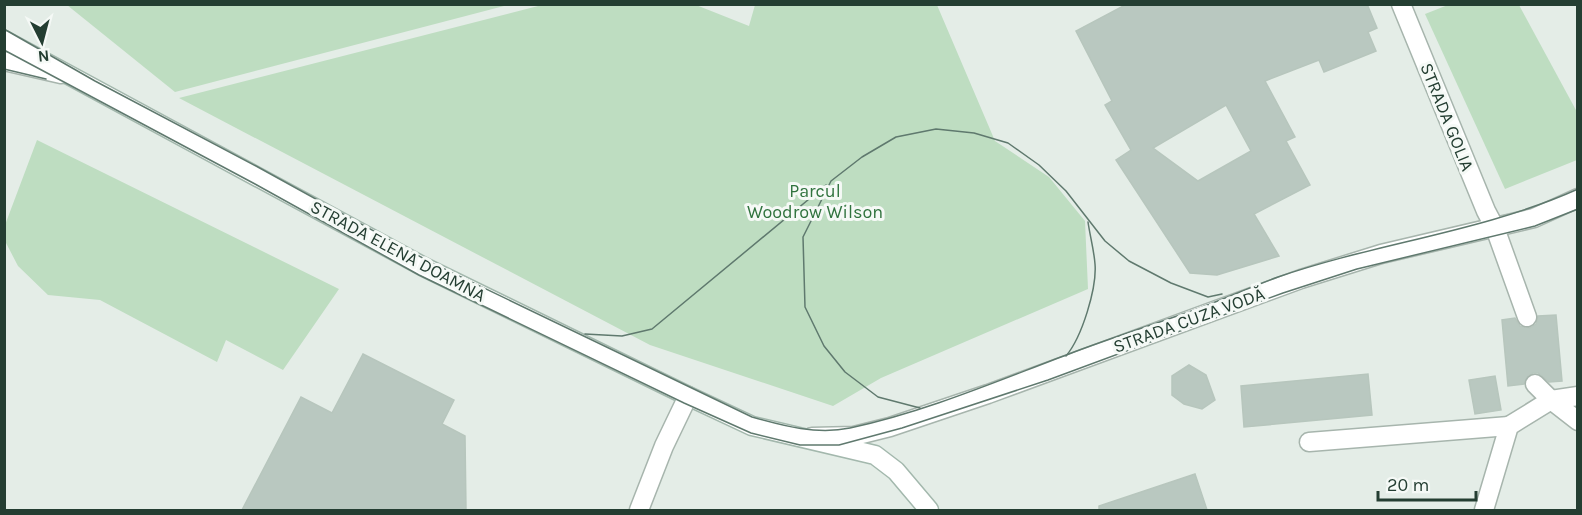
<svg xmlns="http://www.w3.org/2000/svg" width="1582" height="515" viewBox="0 0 1582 515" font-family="Karla,sans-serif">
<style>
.green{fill:#beddc1}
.building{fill:#b9c8c0;stroke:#b7c6bd;stroke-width:1.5;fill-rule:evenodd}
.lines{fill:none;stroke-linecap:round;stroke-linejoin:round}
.service-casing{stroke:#a7b5ad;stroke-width:21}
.minor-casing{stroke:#a7b5ad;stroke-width:21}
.tertiary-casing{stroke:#a7b5ad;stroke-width:21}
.secondary-casing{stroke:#a3b8ad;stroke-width:21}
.service{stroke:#fff;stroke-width:18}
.minor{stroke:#fff;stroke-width:18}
.tertiary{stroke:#fff;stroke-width:18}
.secondary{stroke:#fff;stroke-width:18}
.tram{stroke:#5f796e;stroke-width:1.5}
.labels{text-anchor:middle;stroke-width:6;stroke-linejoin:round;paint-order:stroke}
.street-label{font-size:18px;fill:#243e32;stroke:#f5f9f6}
.park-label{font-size:18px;fill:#30733e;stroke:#f5f9f6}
</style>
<rect width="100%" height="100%" fill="#e4ede7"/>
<!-- green -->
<g class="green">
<path d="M501 4 504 6 175 92 67 5Z"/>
<path d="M542 5H696L749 26 755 5H937L995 141 1049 177 1085 221 1088 289 881 378 833 406 650 345 179 98Z"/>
<path d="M1448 5H1519L1577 112V160L1505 189 1425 14Z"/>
<path d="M37 140 339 289 283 370 226 340 217 362 100 300 48 295 18 266 5 241V225Z"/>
</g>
<!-- building -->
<g class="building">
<path d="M1127 4H1367L1377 28 1368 32 1376 51 1324 72 1319 60 1265 81 1295 137 1286 141 1310 185 1254 214 1279 256 1217 275 1190 273 1116 160 1131 150 1105 105 1112 101 1076 31ZM1226 105 1251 151 1198 181 1153 148Z"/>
<path d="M1556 315 1562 381 1549 382 1538 373H1533L1527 377 1524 384 1508 386 1502 320 1515 318 1520 326 1530 328 1536 324 1538 316Z"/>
<path d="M363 354 454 400 442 424 465 436 466 510H242L301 397 332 413Z"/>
<path d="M1189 365 1206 375 1215 400 1202 409 1184 404 1172 395V376Z"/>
<path d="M1368 374 1372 415 1244 427 1241 386Z"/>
<path d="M1495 376 1501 410 1475 414 1469 380Z"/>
<path d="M1195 474 1207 510H1099V506Z"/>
</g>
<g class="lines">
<defs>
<g id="service">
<path d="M1495 228 1527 317"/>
<path d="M1535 384 1551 400 1578 421"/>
<path d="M1309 442 1509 426"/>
<path d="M1484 510 1509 426 1551 400 1578 396"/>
</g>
<g id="minor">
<path d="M1401 4 1486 211 1495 228"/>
<path d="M4 61 61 74"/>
<path d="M812 437 854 436 890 427 988 394 1301 279 1381 254 1534 218 1578 198"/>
</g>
<path id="tertiary" d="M639 510 664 446 688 396"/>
<path id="secondary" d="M4 40 424 267 688 396 752 426 875 455 896 471 929 510"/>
</defs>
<!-- service casing -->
<use href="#service" class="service-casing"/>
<!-- minor casing -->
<use href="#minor" class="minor-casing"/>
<!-- tertiary casing -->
<use href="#tertiary" class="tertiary-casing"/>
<!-- secondary casing -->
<use href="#secondary" class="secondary-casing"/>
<!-- service -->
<use href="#service" class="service"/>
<!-- minor -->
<use href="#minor" class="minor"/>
<!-- tertiary -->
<use href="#tertiary" class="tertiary"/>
<!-- secondary -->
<use href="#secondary" class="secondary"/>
<!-- tram -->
<g class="tram">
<path d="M4 29 95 81 256 166 430 262 752 417C784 426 817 435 850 428 925 412 997 381 1069 354 1111 338 1155 324 1197 309 1224 299 1251 287 1278 277 1376 243 1482 232 1578 189"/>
<path d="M4 50 255 184 419 275 684 403 751 433 800 445H839L902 428 1048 380 1283 293 1357 269 1535 226 1578 209"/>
<path d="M4 69 46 79"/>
<path d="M585 334 622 336 652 329 826 185"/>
<path d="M1066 356C1082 337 1097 288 1095 264 1094 250 1090 236 1088 222"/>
<path d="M920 408 878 397 845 372 824 346 805 307 803 237 831 181 862 157 896 137 936 129 974 133 1008 143 1039 165 1066 191 1105 241 1129 261 1171 283 1208 297 1222 294"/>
</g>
</g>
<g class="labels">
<!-- street labels -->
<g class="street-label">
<text transform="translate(1447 117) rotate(68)" y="6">STRADA GOLIA</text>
<text transform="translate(398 251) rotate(28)" y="6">STRADA ELENA DOAMNA</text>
<text transform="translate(1189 320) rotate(-20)" y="6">STRADA CUZA VODĂ</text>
</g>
<!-- park labels -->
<g class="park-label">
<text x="815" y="197">Parcul<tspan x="815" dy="21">Woodrow Wilson</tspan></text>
</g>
</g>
<!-- border -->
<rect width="1582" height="515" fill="none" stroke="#243e32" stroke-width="12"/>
<!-- north arrow -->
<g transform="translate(42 42) rotate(174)" stroke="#f5f9f6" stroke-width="4.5" paint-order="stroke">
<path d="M0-4.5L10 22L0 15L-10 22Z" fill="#243e32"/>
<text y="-9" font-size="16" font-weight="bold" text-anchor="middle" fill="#243e32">N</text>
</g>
<!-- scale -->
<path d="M1378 491v9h98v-9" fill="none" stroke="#243e32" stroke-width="3"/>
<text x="1387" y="491" font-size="18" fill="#243e32" stroke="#f5f9f6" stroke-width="4.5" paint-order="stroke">20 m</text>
</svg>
